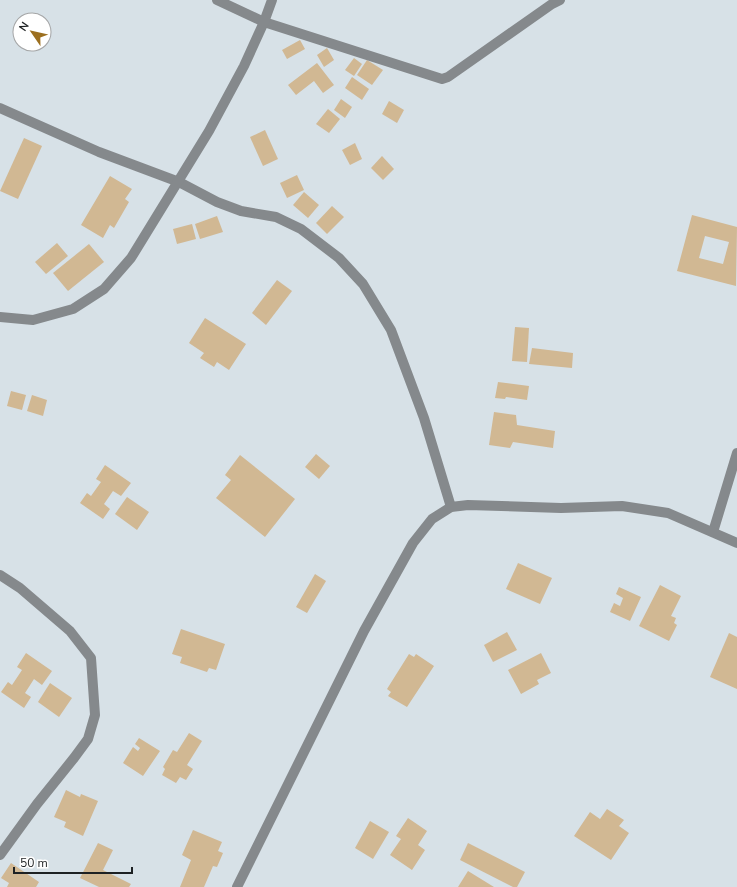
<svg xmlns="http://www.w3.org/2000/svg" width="737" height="887" viewBox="0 0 737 887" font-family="'Nunito Sans',sans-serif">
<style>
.building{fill:#d1b893;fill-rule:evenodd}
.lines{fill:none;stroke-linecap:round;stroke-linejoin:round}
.minor{stroke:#85898c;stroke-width:10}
</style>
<rect width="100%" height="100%" fill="#d7e1e7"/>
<!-- building -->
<g class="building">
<path d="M300 40 305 49 287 59 282 50Z"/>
<path d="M327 48 334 60 324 67 317 55Z"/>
<path d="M354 58 362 64 354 76 345 70Z"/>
<path d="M367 60 383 70 372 85 357 75Z"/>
<path d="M317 63 334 85 323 93 314 81 296 95 288 85Z"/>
<path d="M352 77 369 89 362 100 345 88Z"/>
<path d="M341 99 352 107 345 118 334 110Z"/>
<path d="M389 101 404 110 397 123 382 114Z"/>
<path d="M328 109 340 119 329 133 316 124Z"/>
<path d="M265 130 278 159 263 166 250 137Z"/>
<path d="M24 138 42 146 18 199 0 191Z"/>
<path d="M355 143 362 159 350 165 342 150Z"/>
<path d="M382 156 394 169 383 180 371 168Z"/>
<path d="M297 175 304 190 287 198 280 183Z"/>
<path d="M110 176 132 189 125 199 129 202 114 228 110 225 103 238 81 225Z"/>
<path d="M304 192 319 205 308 218 293 205Z"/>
<path d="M332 206 344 217 327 234 316 223Z"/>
<path d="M692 215 737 227 736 286 677 271ZM705 236 729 242 723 264 699 258Z"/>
<path d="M217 216 223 232 200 239 195 224Z"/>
<path d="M192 224 196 239 177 244 173 229Z"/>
<path d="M57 243 68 256 46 274 35 262Z"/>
<path d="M89 244 104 262 68 291 53 273Z"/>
<path d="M277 280 292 291 266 325 252 313Z"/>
<path d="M205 318 246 344 229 370 217 362 214 367 200 358 204 353 189 343Z"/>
<path d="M515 327 529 328 527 362 512 361Z"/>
<path d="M532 348 573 353 572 368 529 364Z"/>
<path d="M498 382 529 386 527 400 506 397 505 399 495 398Z"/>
<path d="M11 391 26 395 22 410 7 406Z"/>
<path d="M32 395 47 400 43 416 27 411Z"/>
<path d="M494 412 516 415 517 425 555 431 553 448 513 442 510 448 489 445Z"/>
<path d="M316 454 330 466 319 479 305 467Z"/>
<path d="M240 455 295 499 265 537 216 498 231 480 225 475Z"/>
<path d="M105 465 131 483 121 496 113 491 104 504 110 509 103 519 80 503 87 493 91 496 101 482 96 479Z"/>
<path d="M127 497 149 512 137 530 115 514Z"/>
<path d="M518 563 552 578 540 604 506 589Z"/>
<path d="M315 574 326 581 307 613 296 607Z"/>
<path d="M660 585 681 596 671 616 676 618 674 623 677 625 669 641 639 626Z"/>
<path d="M619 587 641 597 630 621 610 612 614 603 620 606 623 598 616 594Z"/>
<path d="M181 629 225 644 216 670 209 668 207 672 180 663 182 657 172 654Z"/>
<path d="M507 632 517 650 493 662 484 645Z"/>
<path d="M729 633 737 637V689L710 677Z"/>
<path d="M26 653 52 671 42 685 34 679 25 693 31 697 24 708 1 692 8 682 12 685 22 670 17 667Z"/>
<path d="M541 653 551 673 537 680 539 684 521 694 508 670Z"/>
<path d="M409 654 414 657 416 654 434 666 407 707 388 696 391 692 387 689Z"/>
<path d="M50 683 72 698 59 717 38 702Z"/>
<path d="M189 733 202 741 187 765 193 769 186 780 180 777 176 783 162 775 165 769 163 767 173 750 177 752Z"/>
<path d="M139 738 160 751 143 776 123 763 133 747 138 751 140 748 135 744Z"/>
<path d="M66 790 80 797 81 794 98 801 83 836 64 827 66 822 54 817Z"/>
<path d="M607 809 624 820 619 826 629 833 611 860 574 836 590 812 600 819Z"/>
<path d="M408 818 427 831 418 845 425 850 412 870 390 855 401 839 396 836Z"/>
<path d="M370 821 389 832 373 859 355 848Z"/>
<path d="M193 830 222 842 218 851 223 853 217 867 213 866 204 887H180L191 860 182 855Z"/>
<path d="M98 843 113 850 103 870 131 884 129 887H99L80 878Z"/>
<path d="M468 843 525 872 517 887H513L460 860Z"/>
<path d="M11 863 39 882 36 887H7L9 883 1 878Z"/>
<path d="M468 871 494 887H458Z"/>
</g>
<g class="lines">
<!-- minor -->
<g class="minor">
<path d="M217 0 264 22 442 79 448 77 552 4 560 0"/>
<path d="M0 108 99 152 179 182 217 202 241 211 276 217 301 229 339 258 363 284 391 330 424 418 451 507"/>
<path d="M0 317 33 320 73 309 104 289 131 258 209 131 244 66 264 22 272 0"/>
<path d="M713 532 737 453"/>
<path d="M0 575 20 588 70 631 91 658 95 715 88 739 74 758 37 804 0 855"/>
<path d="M237 887 364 631 413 543 432 519 451 507 468 505 561 508 622 506 668 513 737 543"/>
</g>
</g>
<!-- north arrow -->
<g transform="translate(32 32) rotate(304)"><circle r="19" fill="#ffffff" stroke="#a5a6a7"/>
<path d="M0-3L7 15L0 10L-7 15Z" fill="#9c6f1f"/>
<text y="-6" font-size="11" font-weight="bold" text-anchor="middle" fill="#1d2123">N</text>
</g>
<!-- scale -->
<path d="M14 867v6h118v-6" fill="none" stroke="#1d2123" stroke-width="2"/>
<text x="20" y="867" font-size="12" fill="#1d2123" stroke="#ffffff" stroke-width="3" paint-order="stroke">50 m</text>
</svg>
